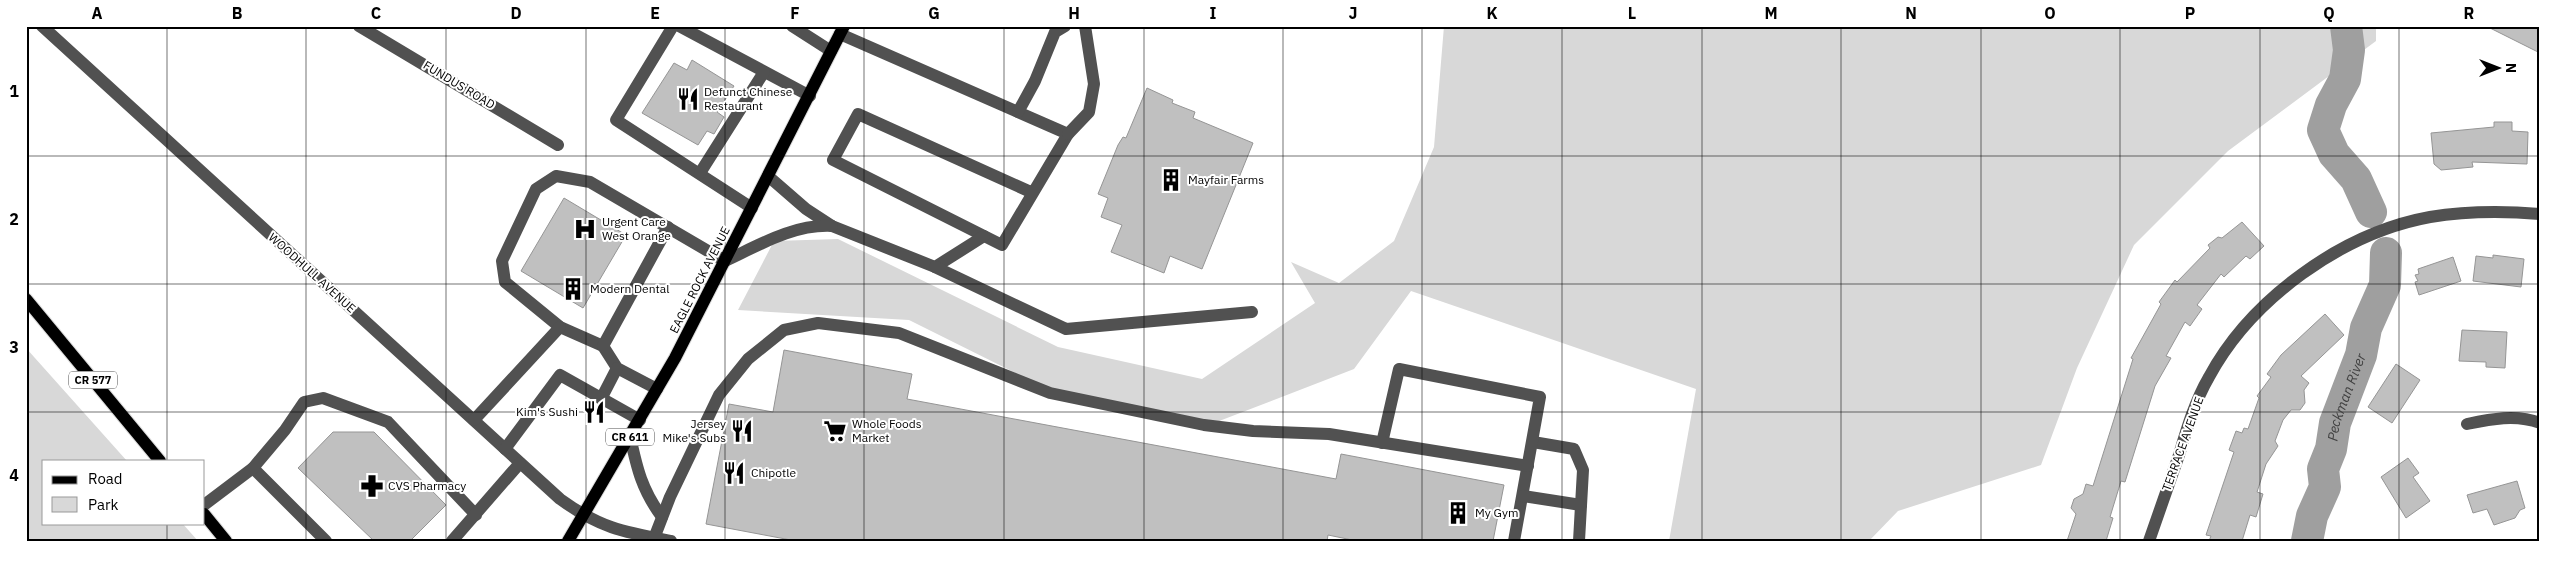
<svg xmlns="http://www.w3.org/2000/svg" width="2566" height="567" viewBox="0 0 2566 567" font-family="'IBM Plex Sans',sans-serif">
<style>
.green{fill:#d8d8d8}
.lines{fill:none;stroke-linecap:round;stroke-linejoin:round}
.river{stroke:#9f9f9f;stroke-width:32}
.building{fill:#c0c0c0;stroke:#959595}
.major-casing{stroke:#dbdbdb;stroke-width:14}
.minor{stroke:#515151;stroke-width:12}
.major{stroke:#000;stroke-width:12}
.grid{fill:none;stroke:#000;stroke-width:1;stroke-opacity:0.55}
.labels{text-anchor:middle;stroke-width:4;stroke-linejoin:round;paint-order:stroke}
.shield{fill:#fff;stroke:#4c4c4c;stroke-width:1}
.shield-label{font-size:11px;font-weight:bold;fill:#000}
.street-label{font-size:12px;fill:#000;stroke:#fff}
.poi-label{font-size:12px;fill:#000;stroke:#fff;text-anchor:start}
.water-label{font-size:14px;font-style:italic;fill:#404040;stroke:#fff}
.neatline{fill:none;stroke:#000;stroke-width:2}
.grid-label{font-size:16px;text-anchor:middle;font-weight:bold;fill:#000}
</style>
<rect width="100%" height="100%" fill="#fff"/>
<!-- green -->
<g class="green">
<path d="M1444 26H2376V41L2228 151 2134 245 2077 368 2041 465 1898 511 1869 541H1669L1696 389 1411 291 1354 369 1214 423 1058 394 909 320 738 310 774 241 838 239 1058 347 1202 379 1315 303 1291 262 1339 283 1394 241 1434 147Z"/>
<path d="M26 348 127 461H44V523H182L198 541H26Z"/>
</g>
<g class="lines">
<!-- river -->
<g class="river">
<path d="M2346 26 2349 50 2345 79 2331 105 2323 130 2334 154 2356 179 2371 212"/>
<path id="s1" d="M2307 541 2312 516 2325 487 2323 469 2331 449 2335 423 2361 355 2366 328 2385 285 2386 253"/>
</g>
</g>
<!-- building -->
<g class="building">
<path d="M2486 26H2540V53Z"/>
<path d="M692 60 734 86 717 112 724 117 714 134 707 131 698 145 642 113 674 63 687 70Z"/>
<path d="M1147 88 1173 100 1172 103 1195 112 1193 118 1253 143 1202 269 1170 256 1164 273 1111 252 1122 225 1101 217 1108 198 1098 194 1118 145 1123 137 1126 138Z"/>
<path d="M2494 122H2512V131L2528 132 2527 164 2472 162 2473 167 2441 170 2434 164 2431 133 2494 127Z"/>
<path d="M564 198 626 235 583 308 521 271Z"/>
<path d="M2242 222 2264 246 2250 259 2246 256 2224 277 2221 274 2197 305 2202 309 2190 326 2185 322 2166 356 2171 358 2155 386 2125 482 2121 481 2110 517 2113 518 2106 541H2067L2076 514 2071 508 2074 499 2083 494 2086 484 2093 486 2133 359 2131 358 2161 304 2159 302 2175 280 2177 282 2210 248 2208 245 2218 237 2222 238Z"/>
<path d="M2493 255 2524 259 2521 287 2473 281 2476 256 2493 258Z"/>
<path d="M2453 257 2461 281 2419 295 2415 282 2418 281 2415 275 2419 274 2418 269Z"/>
<path d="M2325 314 2344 335 2301 376 2309 383 2304 390 2305 403 2300 410H2291L2283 420 2275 441 2278 446 2266 464 2257 492 2263 494 2256 517 2250 515 2242 541H2209L2211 536 2206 535 2234 452 2229 450 2236 431 2242 433 2244 428 2248 429 2259 398 2257 396 2271 377 2267 374 2281 355Z"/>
<path d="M2462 330 2507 332 2505 368 2486 367V362L2459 361Z"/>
<path d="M784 350 912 374 907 399 1336 479 1341 454 1504 485 1493 541H1357L1328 535 1327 541H796L706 524 729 404 773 412Z"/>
<path d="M2396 364 2420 380 2392 423 2368 407Z"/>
<path d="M333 432H374L446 505 410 541H374L298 468Z"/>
<path d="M2408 458 2419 473 2413 477 2430 501 2406 518 2381 477Z"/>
<path d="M2517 481 2525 508 2520 510 2515 518 2494 525 2487 509 2473 513 2467 495Z"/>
</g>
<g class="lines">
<defs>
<g id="major">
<path d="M26 299 160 461"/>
<path d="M204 514 226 541"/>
<path d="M568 541 675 358 844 26"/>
</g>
</defs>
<!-- major casing -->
<use href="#major" class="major-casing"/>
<!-- minor -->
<g class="minor">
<path d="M42 26 560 499C600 528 623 532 671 541"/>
<path d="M359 26 558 145"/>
<path d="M673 26 616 120 752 208"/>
<path d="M679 26 810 96"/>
<path d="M792 26 831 51"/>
<path d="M840 34 1068 134 1002 245 833 160 858 114 1033 193"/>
<path d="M1018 112 1035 81 1055 32 1065 26"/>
<path d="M1068 134 1089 112 1094 84 1085 26"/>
<path d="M700 173 764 72"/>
<path d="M768 176 806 209 832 226 935 267 984 236"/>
<path d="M935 267 1066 329 1252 312"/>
<path d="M603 346 560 327 505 282 502 261 536 189 556 176 590 182 725 261C759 245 794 224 832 226"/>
<path d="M657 389 617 368 603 346 668 227"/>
<path d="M601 399 617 368"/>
<path d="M474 420 560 327"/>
<path d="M2467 424C2491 419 2516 414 2540 423"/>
<path d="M630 436C637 469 642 490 662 517"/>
<path d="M1533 442 1574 449 1583 470 1579 541"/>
<path d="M1382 443 1399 369 1540 397 1514 541"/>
<path d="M505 449 560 375 640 420"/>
<path d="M253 468 326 541"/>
<path d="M1523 496 1581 505"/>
<path d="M204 505 253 468 285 430 304 402 323 398 388 422 476 515"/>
<path d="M452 541 520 463"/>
<path d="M653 541 670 497 719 395 748 359 784 330 818 323 899 333 1050 393 1204 425 1253 431 1329 434 1528 466"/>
<path d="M2149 541C2159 512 2169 483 2179 455 2187 428 2195 401 2209 377 2251 299 2342 233 2430 217 2467 211 2503 211 2540 214"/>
</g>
<!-- major -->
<use href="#major" class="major"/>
</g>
<!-- grid -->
<path class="grid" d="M167 26V461M306 26V541M446 26V541M586 26V541M725 26V541M864 26V541M1004 26V541M1144 26V541M1283 26V541M1422 26V541M1562 26V541M1702 26V541M1841 26V541M1981 26V541M2120 26V541M2260 26V541M2399 26V541M26 156H2540M26 284H2540M26 412H2540M167 523V541"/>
<!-- icons -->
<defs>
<symbol id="restaurant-bare" viewBox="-9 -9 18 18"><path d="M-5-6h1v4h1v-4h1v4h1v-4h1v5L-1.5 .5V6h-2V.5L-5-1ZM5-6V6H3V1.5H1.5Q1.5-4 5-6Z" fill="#000" stroke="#fff" stroke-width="2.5" paint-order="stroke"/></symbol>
<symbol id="building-bare" viewBox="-9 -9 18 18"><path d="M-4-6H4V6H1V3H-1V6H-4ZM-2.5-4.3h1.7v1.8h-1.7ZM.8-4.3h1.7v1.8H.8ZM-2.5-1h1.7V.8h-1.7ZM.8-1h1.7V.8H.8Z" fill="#000" stroke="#fff" stroke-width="2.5" paint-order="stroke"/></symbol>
<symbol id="hospital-bare" viewBox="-9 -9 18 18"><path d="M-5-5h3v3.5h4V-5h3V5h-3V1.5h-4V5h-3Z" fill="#000" stroke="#fff" stroke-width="2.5" paint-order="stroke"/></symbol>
<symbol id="supermarket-bare" viewBox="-9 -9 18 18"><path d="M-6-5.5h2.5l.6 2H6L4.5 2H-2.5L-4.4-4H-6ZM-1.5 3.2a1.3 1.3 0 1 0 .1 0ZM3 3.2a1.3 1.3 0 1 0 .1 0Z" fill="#000" stroke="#fff" stroke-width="2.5" paint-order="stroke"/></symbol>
<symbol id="pharmacy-bare" viewBox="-9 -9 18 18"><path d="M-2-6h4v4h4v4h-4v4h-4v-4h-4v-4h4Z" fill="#000" stroke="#fff" stroke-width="2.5" paint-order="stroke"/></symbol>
</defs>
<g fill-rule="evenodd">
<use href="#restaurant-bare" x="672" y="83" width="32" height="32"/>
<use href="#building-bare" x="1155" y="164" width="32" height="32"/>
<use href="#hospital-bare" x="569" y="213" width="32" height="32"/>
<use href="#building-bare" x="557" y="273" width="32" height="32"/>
<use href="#restaurant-bare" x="578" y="396" width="32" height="32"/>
<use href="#restaurant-bare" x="726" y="415" width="32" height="32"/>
<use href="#supermarket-bare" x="819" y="415" width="32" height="32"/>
<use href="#restaurant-bare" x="718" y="457" width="32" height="32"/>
<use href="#pharmacy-bare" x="356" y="470" width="32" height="32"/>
<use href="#building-bare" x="1442" y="497" width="32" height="32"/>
</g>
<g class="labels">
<!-- shield labels -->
<g class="shield">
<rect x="69" y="371.5" width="48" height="17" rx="4"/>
<rect x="606" y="428.5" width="48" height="17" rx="4"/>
</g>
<g class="shield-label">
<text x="93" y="384">CR 577</text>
<text x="630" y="441">CR 611</text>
</g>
<!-- street labels -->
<g class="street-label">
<text transform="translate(459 85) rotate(31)" y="4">FUNDUS ROAD</text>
<text transform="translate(312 273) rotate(42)" y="4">WOODHULL AVENUE</text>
<text transform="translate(700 280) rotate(-63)" y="4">EAGLE ROCK AVENUE</text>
<text transform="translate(2183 444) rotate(-70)" y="4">TERRACE AVENUE</text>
</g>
<!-- poi labels -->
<g class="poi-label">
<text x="704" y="96">Defunct Chinese<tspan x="704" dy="14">Restaurant</tspan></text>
<text x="1188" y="184">Mayfair Farms</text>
<text x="602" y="226">Urgent Care<tspan x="602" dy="14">West Orange</tspan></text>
<text x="590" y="293">Modern Dental</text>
<text x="578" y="416" text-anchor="end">Kim's Sushi</text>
<text x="726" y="428" text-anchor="end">Jersey<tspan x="726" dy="14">Mike's Subs</tspan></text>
<text x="852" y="428">Whole Foods<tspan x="852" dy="14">Market</tspan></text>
<text x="751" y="477">Chipotle</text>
<text x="388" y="490">CVS Pharmacy</text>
<text x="1475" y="517">My Gym</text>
</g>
<!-- water labels -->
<g class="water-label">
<text dy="5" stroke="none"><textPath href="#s1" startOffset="151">Peckman River</textPath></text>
</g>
</g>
<!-- border -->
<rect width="2566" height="567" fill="none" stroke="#ffffff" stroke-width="55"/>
<!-- legend -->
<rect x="42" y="460" width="162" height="65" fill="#ffffff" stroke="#999999"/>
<rect x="52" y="476" width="25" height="8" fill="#000000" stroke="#999999"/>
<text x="88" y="484" font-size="15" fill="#000000">Road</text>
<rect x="52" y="497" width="25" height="15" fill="#d8d8d8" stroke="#999999"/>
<text x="88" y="510" font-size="15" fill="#000000">Park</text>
<!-- north arrow -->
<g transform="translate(2498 68) rotate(90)" stroke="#ffffff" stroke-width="4" paint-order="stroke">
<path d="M0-4L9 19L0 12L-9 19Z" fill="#000000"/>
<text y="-8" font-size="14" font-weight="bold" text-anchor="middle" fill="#000000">N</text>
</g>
<rect x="28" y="28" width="2510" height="512" class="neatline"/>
<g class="grid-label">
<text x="97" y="19">A</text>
<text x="237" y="19">B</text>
<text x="376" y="19">C</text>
<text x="516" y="19">D</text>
<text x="655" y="19">E</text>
<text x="795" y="19">F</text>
<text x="934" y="19">G</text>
<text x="1074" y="19">H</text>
<text x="1213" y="19">I</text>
<text x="1353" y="19">J</text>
<text x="1492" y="19">K</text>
<text x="1632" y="19">L</text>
<text x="1771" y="19">M</text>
<text x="1911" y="19">N</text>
<text x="2050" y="19">O</text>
<text x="2190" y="19">P</text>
<text x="2329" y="19">Q</text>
<text x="2469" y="19">R</text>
<text x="14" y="97">1</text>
<text x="14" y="225">2</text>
<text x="14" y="353">3</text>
<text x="14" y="481">4</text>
</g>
</svg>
